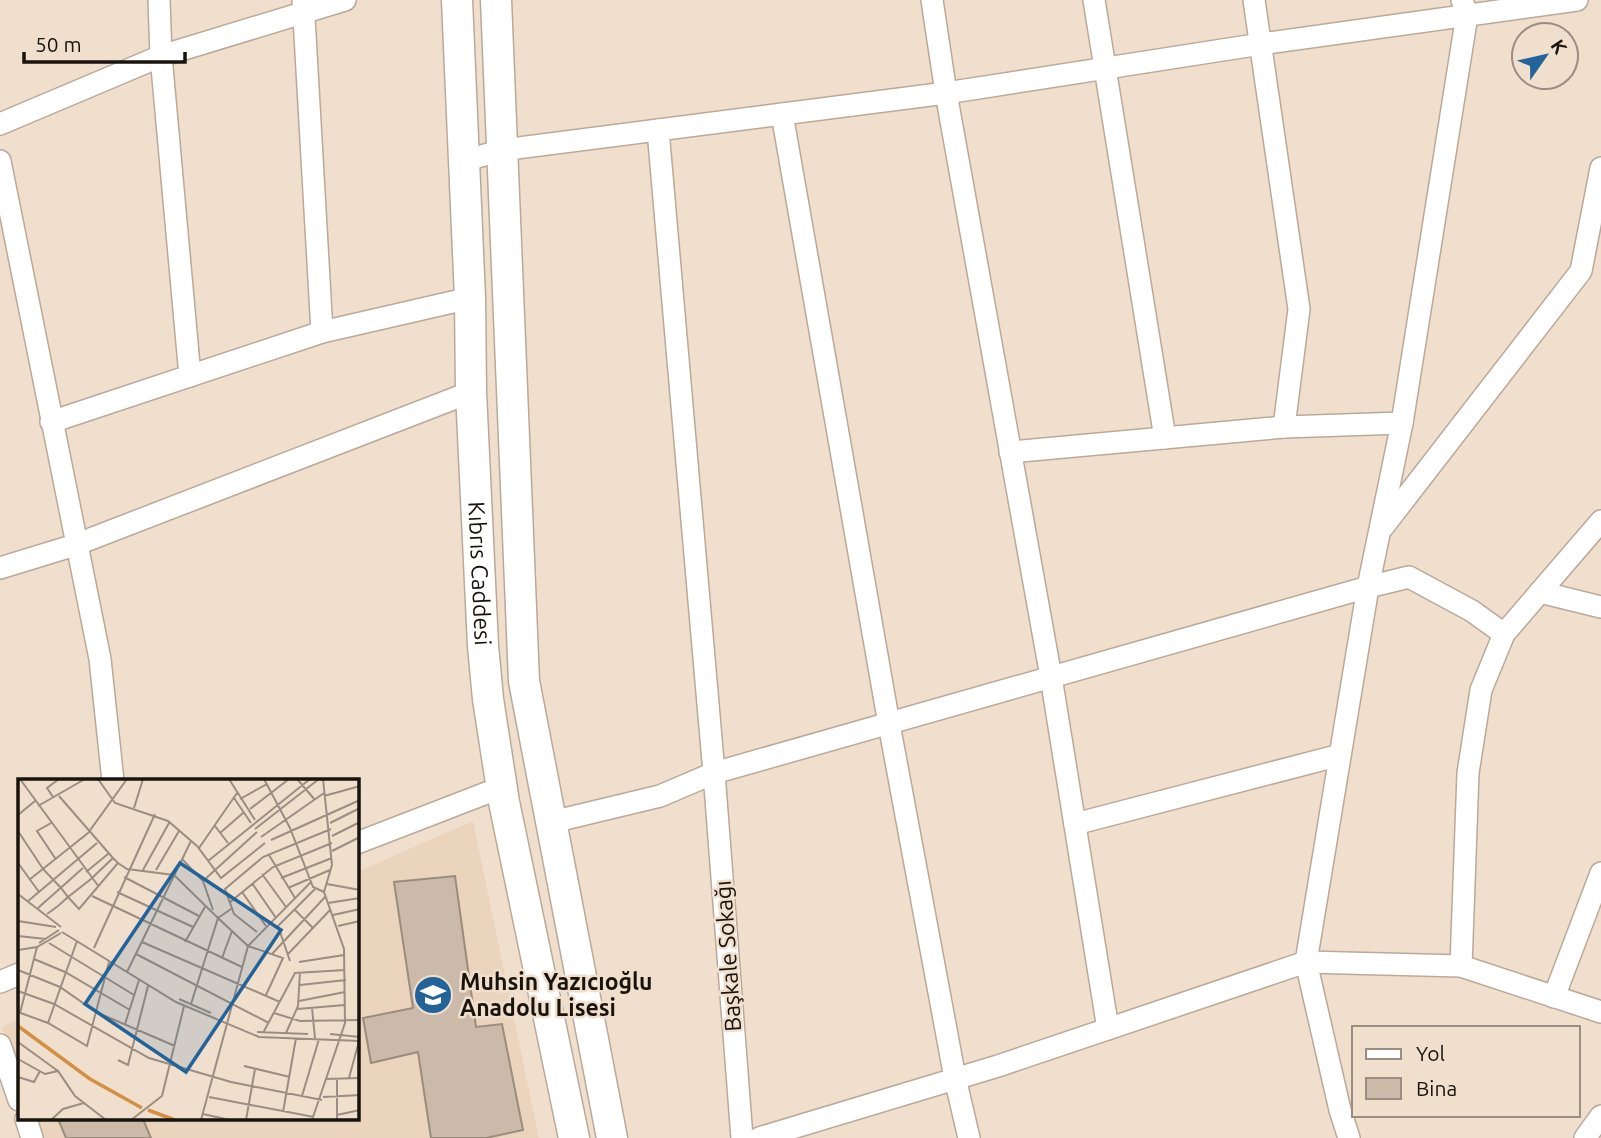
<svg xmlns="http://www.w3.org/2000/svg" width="1601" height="1138" viewBox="0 0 1601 1138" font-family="Ubuntu,sans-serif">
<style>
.built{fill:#ebd4bd}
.building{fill:#cbbaa9;stroke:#9c8c7c;stroke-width:2}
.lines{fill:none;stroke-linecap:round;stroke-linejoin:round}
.street-casing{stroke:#baa999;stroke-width:24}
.secondary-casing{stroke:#baa999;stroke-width:33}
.street{stroke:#fff;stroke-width:21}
.secondary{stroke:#fff;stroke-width:30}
.labels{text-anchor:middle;stroke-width:5;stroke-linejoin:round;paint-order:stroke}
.street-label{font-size:23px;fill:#19130d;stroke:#f1dfce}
.poi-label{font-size:23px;font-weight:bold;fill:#19130d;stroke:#f1dfce;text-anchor:start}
.inset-river{fill:none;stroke:#d39044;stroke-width:3.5}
.inset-road{fill:none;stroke:#9b8d81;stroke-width:2}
.view{fill:#22649a;fill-opacity:0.15;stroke:#22649a;stroke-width:3.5}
.inset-edge{fill:none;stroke:#19130d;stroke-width:3.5}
</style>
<rect width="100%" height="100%" fill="#f1dfce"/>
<!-- built -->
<g class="built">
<path d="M473 821 539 1138H39L33 1119H357V872Z"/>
<path d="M19 1019V1079L2 1027Z"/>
</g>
<!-- building -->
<g class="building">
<path d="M455 876 476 1027 502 1024 523 1130 486 1138H431L418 1052 371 1063 363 1018 413 1008 394 882Z"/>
<path d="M58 1119H143L151 1138H66Z"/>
</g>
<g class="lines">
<defs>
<g id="street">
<path d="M159 0 161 56 190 376"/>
<path d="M303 0 322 332"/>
<path d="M932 0 946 93 1051 677 1108 1029"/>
<path d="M1094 0 1165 438"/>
<path d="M1254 0 1299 309 1284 427"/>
<path d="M782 114 889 724 955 1078 969 1138"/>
<path d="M0 124 161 56 345 0"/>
<path d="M658 130 714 773 742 1138"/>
<path d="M0 161 100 659 113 781"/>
<path d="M464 161 502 150 946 93 1261 44 1577 0"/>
<path d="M51 422 322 332 470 298"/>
<path d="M1010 452 1284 427 1402 423"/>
<path d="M1383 527 1581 271 1601 168"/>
<path d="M0 568 75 545 471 392"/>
<path d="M1540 592 1601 607"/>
<path d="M552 822 660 796 714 773 1368 587 1402 423 1467 15 1462 0"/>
<path d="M1075 824 1340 755"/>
<path d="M357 843 502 787"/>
<path d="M1461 966 1468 773 1481 690 1504 634 1601 521"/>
<path d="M0 982 19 974"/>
<path d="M1554 997 1601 873"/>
<path d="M0 1045 19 1100"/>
<path d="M26 1119 32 1138"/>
<path d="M759 1138 998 1066 1306 962 1461 966 1601 1012"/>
<path d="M1349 1138 1340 1110 1306 962 1368 587 1409 577 1472 611 1504 634"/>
<path d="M1585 1138 1601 1116"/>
</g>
<g id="secondary">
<path id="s1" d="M457 0 470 298 471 392 483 646 488 699 504 802 574 1138"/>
<path d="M496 0 524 681 612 1138"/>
</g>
</defs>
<!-- street casing -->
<use href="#street" class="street-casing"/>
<!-- secondary casing -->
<use href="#secondary" class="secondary-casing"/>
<!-- street -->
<use href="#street" class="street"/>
<!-- secondary -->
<use href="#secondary" class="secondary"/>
</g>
<!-- icons -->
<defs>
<symbol id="school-disc" viewBox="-11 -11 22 22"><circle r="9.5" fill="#22649a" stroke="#f1dfce"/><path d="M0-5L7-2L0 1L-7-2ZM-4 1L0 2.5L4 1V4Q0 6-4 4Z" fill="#fff"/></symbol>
</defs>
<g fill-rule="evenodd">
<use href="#school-disc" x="411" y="973" width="44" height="44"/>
</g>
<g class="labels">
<!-- street labels -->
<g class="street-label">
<text dy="8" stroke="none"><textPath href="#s1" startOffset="574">Kıbrıs Caddesi</textPath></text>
<text transform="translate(728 956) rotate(-94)" y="8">Başkale Sokağı</text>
</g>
<!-- poi labels -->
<g class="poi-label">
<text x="460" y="990">Muhsin Yazıcıoğlu<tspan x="460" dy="26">Anadolu Lisesi</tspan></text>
</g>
</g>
<!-- overview -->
<g transform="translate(18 779)">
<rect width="341" height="341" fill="#f1dfce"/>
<path class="inset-river" d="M0 247 72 300 124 329M130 331 157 341"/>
<path class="inset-road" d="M2 0 81 108M80 0 97 24 150 42 179 67 203 99 247 64M211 0 237 41M246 0 272 49 295 108 306 113M279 0 297 21M41 17 95 79M306 17 342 7M35 18 29 9 41 0M216 19 233 44M222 20 249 5M20 27 67 0M116 29 125 0M232 30 271 0M0 36 17 22M33 44 19 52 37 79M312 44 342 29M197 47 210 64M237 50 301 0M0 52 25 90 43 109 50 118 61 130 100 84 95 79 73 100 50 118 40 127 29 135M202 54 225 34M314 57 342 43M243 58 306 14M253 61 342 21M181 69 219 14M314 72 342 58M251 76 277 119M164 80 185 102 195 131M190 82 292 0M0 84 21 113M100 84 109 90 156 96 200 139 173 225M125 91 151 44M138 91 161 52M68 93 90 75M244 95 268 128M106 98 181 137M263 99 314 79M11 101 70 54 109 0M185 102 239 53M234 104 258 139M309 105 342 111M270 109 312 91M99 113 175 148M224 113 248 147M0 115 43 148M74 117 224 188M9 123 79 64M211 124 255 88 314 64M310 124 342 119M20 129 65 89M213 130 200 139 230 167 265 179 248 216M276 130 295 149M315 136 342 130M0 142 38 148M260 147 297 110M260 147 272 182M320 147 342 142M44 153 158 223 241 258 342 262M239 153 216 135 207 110 245 78 313 50M0 157 28 160M124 163 262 223M167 163 188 126M21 164 41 151M31 164 116 216M76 169 137 35M0 171 19 168 43 154M118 175 251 244M254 175 308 117M270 175 313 130M204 179 214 152M16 180 47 193 112 231M281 183 326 176M0 191 42 208 78 233 157 267M109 193 173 62M282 206 328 201M0 212 36 225 131 279 213 303 304 321M161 220 193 234M281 222 327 213M294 229 297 259M279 230 327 226M0 233 30 244 69 267 91 183M2 234 19 168M256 234 282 242 342 241M30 244 59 162M107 245 121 201M239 253 290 255M245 254 277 194 327 191M268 254 280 227 282 193M312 255 342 258M0 263 40 292M0 280 27 295 40 292 57 317 88 341M100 281 110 286 130 207M226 287 272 298M0 298 16 303 22 292M331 299 341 262M307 300 342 299M284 317 301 260M191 318 296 338M305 318 342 316M265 333 278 259M185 335 212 341M319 336 342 331M33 341 45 330 66 324M113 341 144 317 166 227M183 341 230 167 293 103M228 341 237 290M294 341 327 244 326 170 306 113 314 86 305 0M319 341V300"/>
<path class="view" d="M162 84 263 151 168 293 67 225Z"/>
<rect width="341" height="341" class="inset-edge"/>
</g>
<!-- legend -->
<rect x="1352" y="1026" width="228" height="91" fill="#f1dfce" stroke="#9b8d81" stroke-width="2"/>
<rect x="1366" y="1049" width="35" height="10" fill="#ffffff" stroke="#9b8d81" stroke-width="2"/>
<text x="1416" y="1061" font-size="21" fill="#19130d">Yol</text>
<rect x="1366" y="1078" width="35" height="21" fill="#cbbaa9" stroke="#9b8d81" stroke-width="2"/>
<text x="1416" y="1096" font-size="21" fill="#19130d">Bina</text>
<!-- north arrow -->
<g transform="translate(1545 56) rotate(56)"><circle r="33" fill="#f1dfce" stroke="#9b8d81" stroke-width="2"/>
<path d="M0-5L12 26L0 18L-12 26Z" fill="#22649a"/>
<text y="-10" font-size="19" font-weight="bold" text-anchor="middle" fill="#19130d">K</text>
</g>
<!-- scale -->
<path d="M24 52v10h161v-10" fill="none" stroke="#19130d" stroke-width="3.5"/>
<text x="35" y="52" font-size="21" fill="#19130d" stroke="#f1dfce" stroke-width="5" paint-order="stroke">50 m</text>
</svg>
